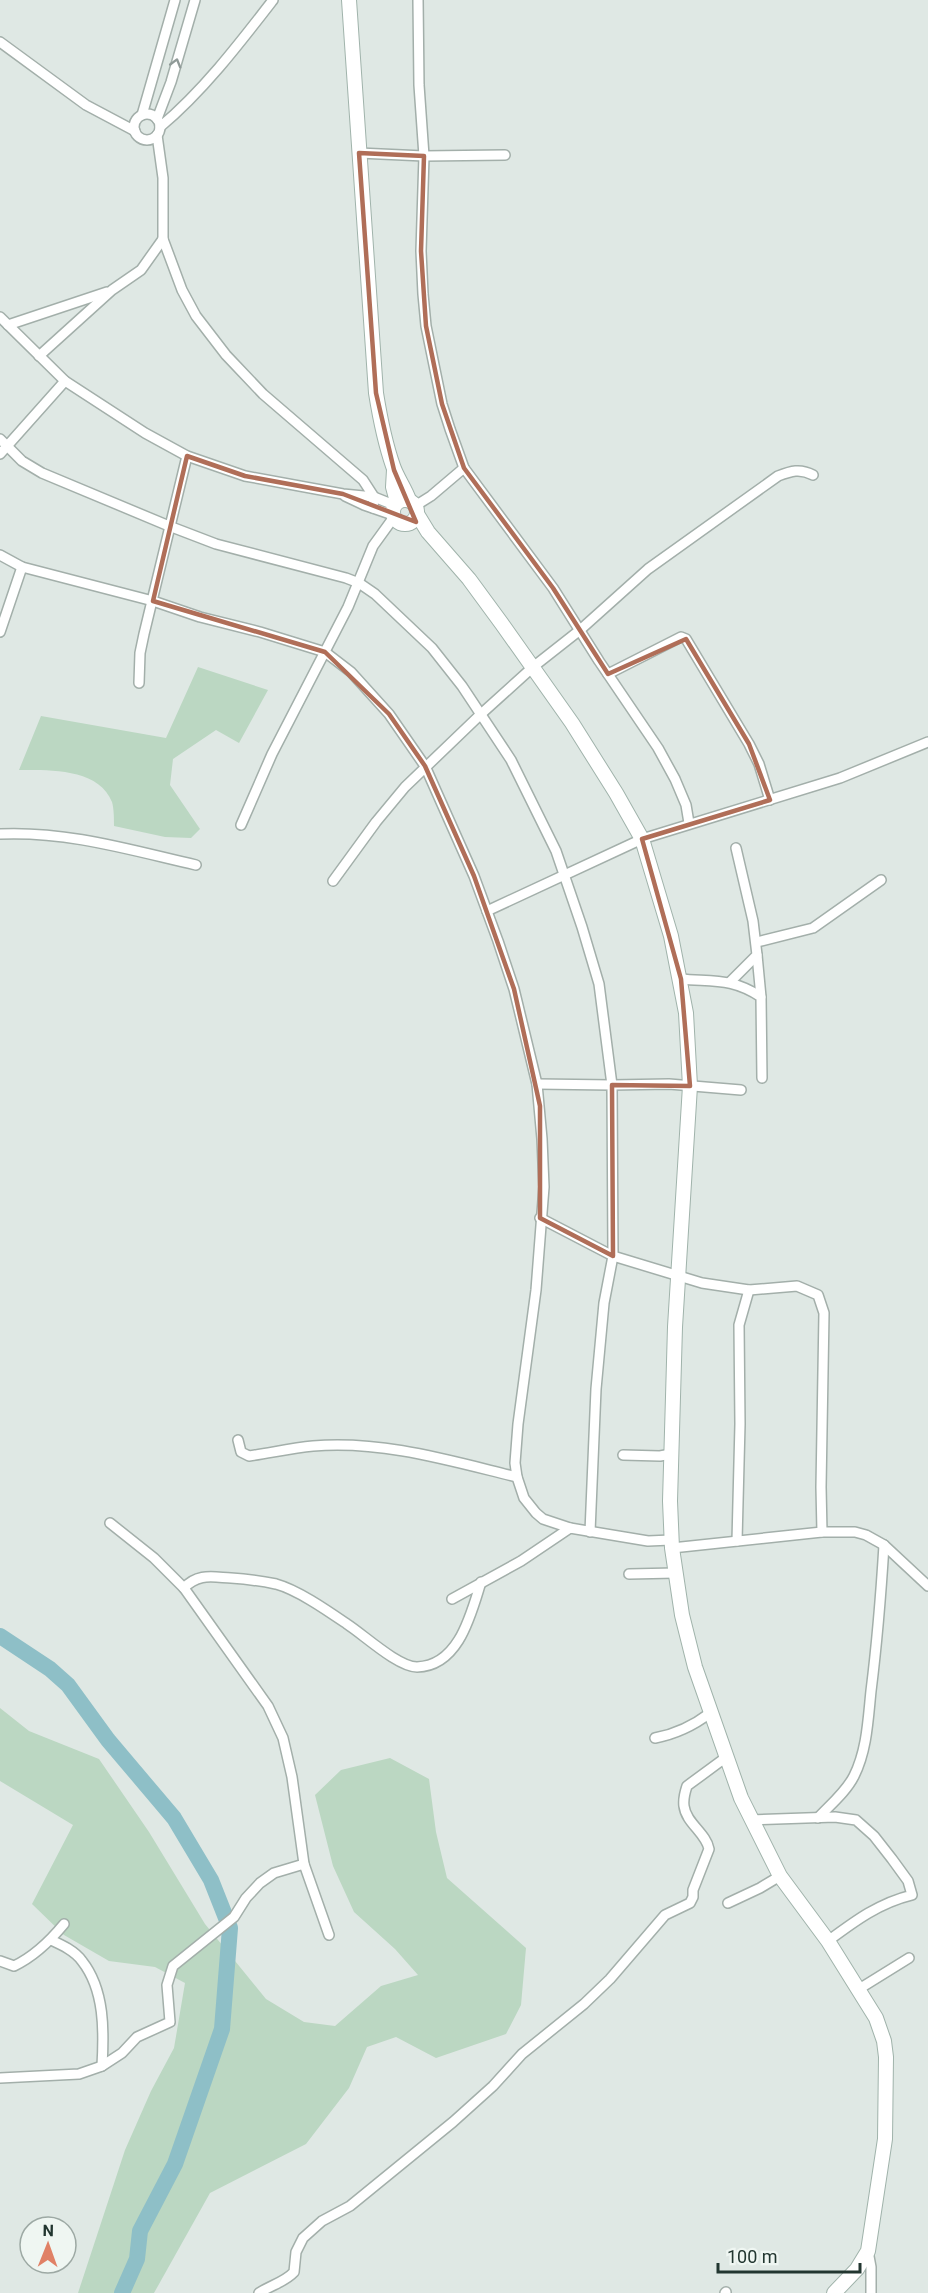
<svg xmlns="http://www.w3.org/2000/svg" width="928" height="2293" viewBox="0 0 928 2293" font-family="Roboto,sans-serif">
<style>
.green{fill:#bbd7c2}
.lines{fill:none;stroke-linecap:round;stroke-linejoin:round}
.river{stroke:#8ebfc7;stroke-width:16}
.street-casing{stroke:#a3afaa;stroke-width:12}
.secondary-casing{stroke:#a0b3ab;stroke-width:16}
.street{stroke:#fff;stroke-width:9}
.secondary{stroke:#fff;stroke-width:14}
.oneway{stroke:#909a98}
.marked{fill:none;stroke:#b06e58;stroke-width:4.5;stroke-linejoin:round}
</style>
<rect width="100%" height="100%" fill="#dfe8e4"/>
<!-- green -->
<g class="green">
<path d="M198 667 268 690 239 743 216 730 173 759 170 785 200 829 191 838 165 837 114 826C114 819 114 809 112 802 99 768 48 770 19 770L41 716 166 738Z"/>
<path d="M0 1708 29 1731 99 1759 149 1832 205 1924 266 1999 304 2022 335 2026 381 1986 418 1975 395 1949 354 1912 333 1866 315 1795 341 1770 390 1758 429 1779 436 1832 447 1878 526 1948 521 2005 506 2034 436 2058 396 2037 367 2047 349 2088 306 2144 210 2193 154 2293H78L125 2150 151 2091 174 2048 185 1983 155 1967 109 1961 64 1935 32 1904 73 1825 0 1781Z"/>
</g>
<g class="lines">
<!-- river -->
<path class="river" d="M0 1636 50 1669 68 1685 108 1740 174 1818 211 1880 230 1928 222 2029 175 2164 140 2231 137 2259 122 2293"/>
<defs>
<g id="street">
<path d="M418 0 419 85 424 156 421 251 423 294 426 326 442 404 450 429 464 468 553 588 599 661 658 748 675 779 686 805 689 823"/>
<path d="M0 42 86 105 135 131"/>
<circle cx="147" cy="127" r="13"/>
<path d="M142 115 175 0"/>
<path d="M157 119 171 82 195 0"/>
<path d="M160 127C203 91 239 44 273 0"/>
<path d="M157 135 163 178V239L182 290 196 316 226 355 263 394 363 480 374 497 373 508"/>
<path d="M359 153 424 156 505 155"/>
<path d="M0 317 65 381 145 433 187 456 245 476 343 494 374 497 394 505"/>
<path d="M8 325 107 292"/>
<path d="M39 356 112 290 141 270 163 239"/>
<path d="M0 439 22 461 42 473 169 526 216 544 346 578 359 583 375 594 432 648 462 686 511 760 556 851 582 927 599 984 612 1085 669 1084 741 1090"/>
<path d="M0 454 65 381"/>
<path d="M345 496 364 505 393 515"/>
<path d="M415 506 431 496 464 468"/>
<path d="M0 555 22 567 153 601 200 617 260 632 325 652 351 672 389 714 425 766 474 876 498 941 514 989 537 1084 542 1139 544 1187 536 1290 518 1424 515 1463 517 1477 524 1498 536 1513 543 1519 570 1528"/>
<path d="M0 632 22 567"/>
<path d="M608 674 681 637 686 639 749 744 759 764 770 800"/>
<path d="M139 683 140 653 144 634 187 456"/>
<path d="M241 825 272 754 348 607 373 546 394 517"/>
<path d="M0 834C68 831 130 850 196 865"/>
<path d="M333 881 376 822 405 787 481 714 533 667 580 630 648 569 778 476C791 471 800 468 813 475"/>
<path d="M487 911 642 839 840 778 928 742"/>
<path d="M757 942 813 928 881 880"/>
<path d="M757 955 761 997"/>
<path d="M681 979C714 982 732 978 761 997L762 1078"/>
<path d="M730 982 757 955 753 921 736 848"/>
<path d="M537 1084 612 1085 613 1256 604 1303 596 1389 590 1532"/>
<path d="M540 1218 613 1256 702 1283 749 1290 797 1286 818 1295 824 1313 821 1487 822 1532"/>
<path d="M238 1440 241 1452 249 1456C270 1453 292 1448 313 1446 382 1440 451 1461 517 1477"/>
<path d="M623 1455 660 1456 671 1454"/>
<path d="M110 1523 154 1558 184 1588 268 1706 283 1738 292 1777 304 1864 329 1935"/>
<path d="M737 1541 740 1424 739 1325 749 1290"/>
<path d="M672 1548 822 1532H855L866 1535 884 1545 928 1586"/>
<path d="M629 1574 675 1573"/>
<path d="M184 1588C198 1573 212 1577 231 1578 246 1579 261 1581 276 1584 298 1590 328 1611 347 1624 364 1635 398 1667 417 1667 459 1666 471 1614 481 1582"/>
<path d="M452 1599 521 1561 570 1528 648 1541 671 1540"/>
<path d="M655 1738C676 1734 693 1726 710 1713"/>
<path d="M818 1818C830 1805 846 1792 854 1776 867 1750 868 1720 871 1691 877 1643 881 1594 884 1545"/>
<path d="M751 1820 835 1817 856 1820 874 1836 892 1859 908 1881 912 1895C879 1903 855 1921 828 1941"/>
<path d="M728 1903 760 1888 780 1876"/>
<path d="M51 1940C62 1945 75 1951 82 1961 105 1990 104 2032 102 2066"/>
<path d="M0 1961 14 1966C35 1956 50 1941 64 1924"/>
<path d="M859 1989 909 1958"/>
<path d="M0 2078 79 2074 102 2066 122 2053 137 2037 170 2022 167 1985 173 1966 234 1917 246 1898 260 1883 274 1873 304 1864"/>
<path d="M868 2251 871 2267V2293"/>
<path d="M259 2293C271 2285 285 2282 294 2272L296 2252 303 2238 322 2221 350 2206 453 2122 493 2086 522 2054 584 2004 610 1979 665 1915 690 1903 693 1897V1890L709 1849C706 1833 686 1823 684 1806 683 1799 685 1792 687 1786L725 1758"/>
<path d="M725 2293 726 2292"/>
</g>
<g id="secondary">
<path d="M349 0 376 393C380 418 385 443 393 466 397 478 405 488 409 500"/>
<path d="M394 470 393 487 397 502"/>
<circle cx="405" cy="512" r="12"/>
<path d="M417 514 428 532 469 579 502 624 572 723 616 793 642 839 671 936 686 1013 690 1086 675 1327 670 1501 672 1548 682 1615 695 1667 741 1798 780 1876 828 1941 876 2018 884 2041 886 2057 885 2139 868 2251 857 2269 834 2293"/>
</g>
</defs>
<!-- street casing -->
<use href="#street" class="street-casing"/>
<!-- secondary casing -->
<use href="#secondary" class="secondary-casing"/>
<!-- street -->
<use href="#street" class="street"/>
<!-- secondary -->
<use href="#secondary" class="secondary"/>
</g>
<!-- one-way arrows -->
<defs><path id="oneway-chevron" d="M-2-3.5L2.5 0L-2 3.5" fill="none" stroke-width="1.6" stroke-linecap="round" stroke-linejoin="round" transform="scale(1.5)"/></defs>
<use class="oneway" href="#oneway-chevron" transform="translate(176 63) rotate(-74)"/>
<!-- marked area -->
<path class="marked" d="M359 153 424 156 421 251 426 326 442 404 464 468 553 588 608 674 686 639 749 744 770 800 642 839 681 979 690 1086 612 1085 613 1256 540 1218V1106L514 989 474 876 425 766 389 714 325 652 153 601 187 456 245 476 343 494 416 522 394 470 376 393Z"/>
<!-- north arrow -->
<g transform="translate(48 2245) rotate(1)"><circle r="28" fill="#eff6f2" stroke="#9da9a4" stroke-width="1.5"/>
<path d="M0-4.5L10 22L0 15L-10 22Z" fill="#e08166"/>
<text y="-9" font-size="16" font-weight="bold" text-anchor="middle" fill="#223630">N</text>
</g>
<!-- scale -->
<path d="M718 2263v9h142v-9" fill="none" stroke="#223630" stroke-width="3"/>
<text x="727" y="2263" font-size="18" fill="#223630" stroke="#eff6f2" stroke-width="4.5" paint-order="stroke">100 m</text>
</svg>
